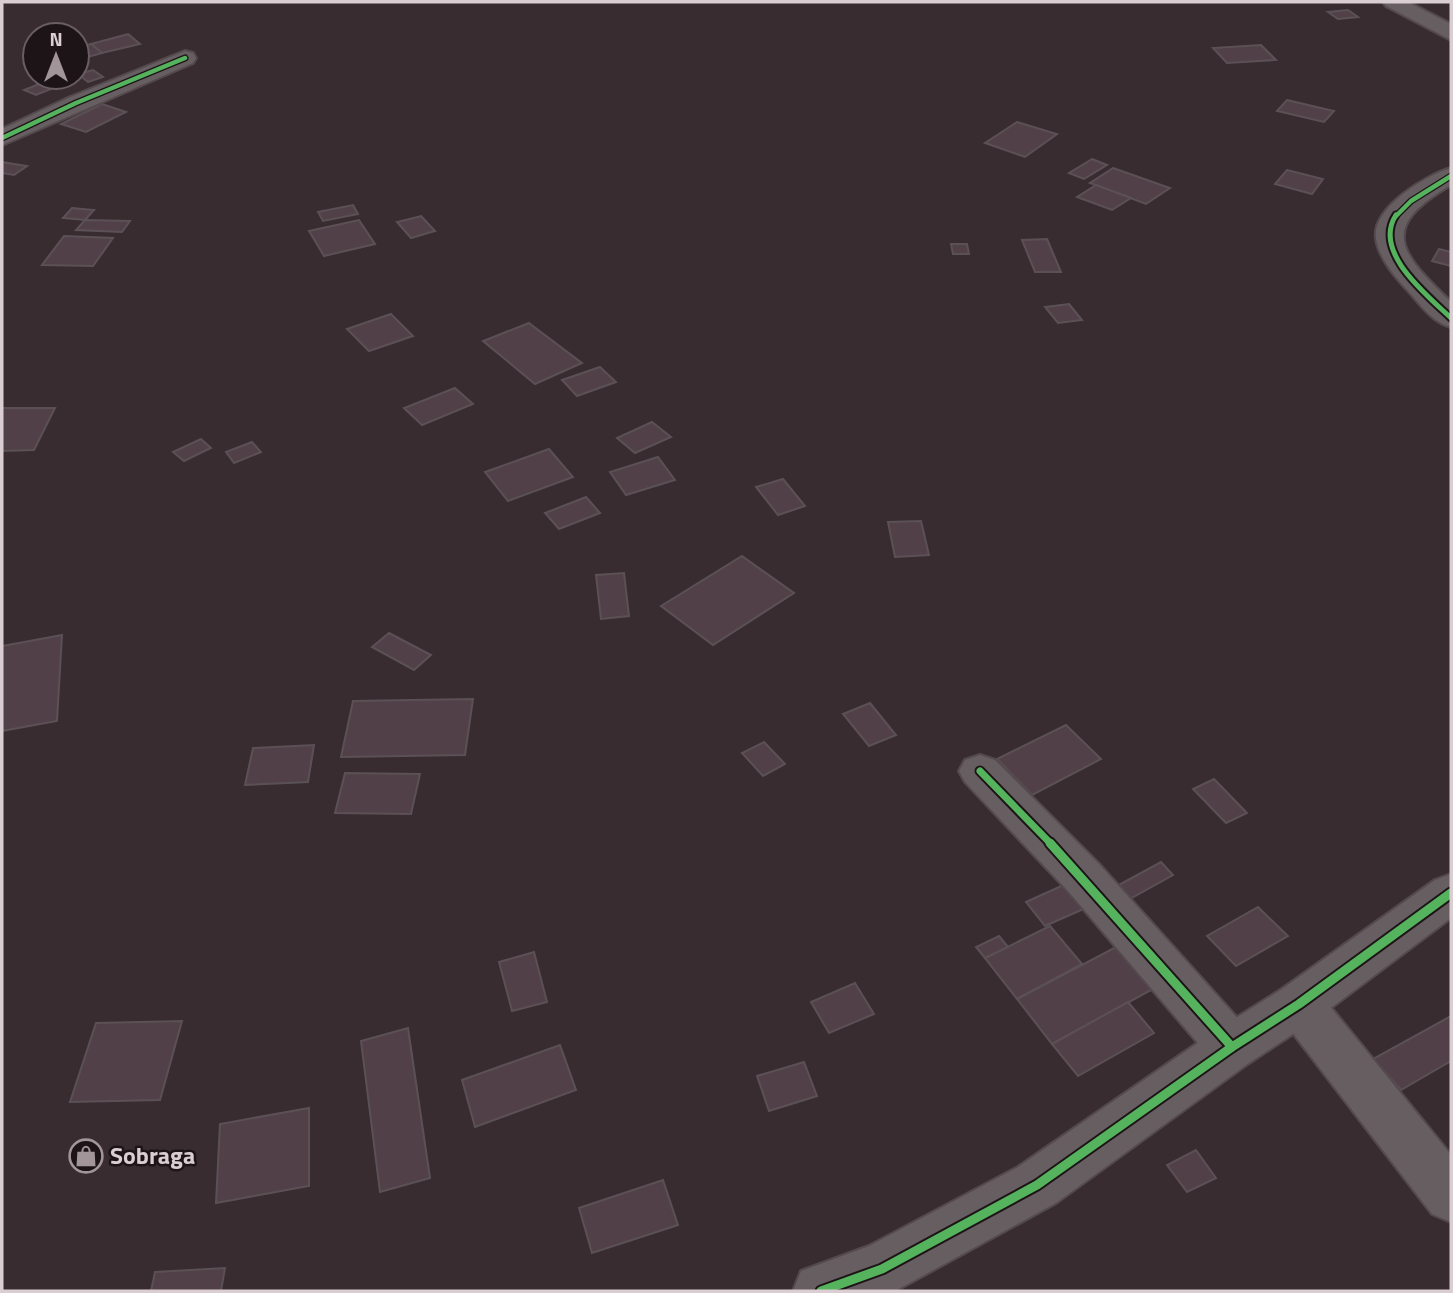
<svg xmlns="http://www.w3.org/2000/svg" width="1453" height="1293" viewBox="0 0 1453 1293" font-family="'Titillium Web',sans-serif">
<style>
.building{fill:#524049;stroke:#5b5155;stroke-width:2}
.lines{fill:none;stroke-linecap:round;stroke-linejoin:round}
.minor-casing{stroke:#544a4e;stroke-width:4}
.tertiary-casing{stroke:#544a4e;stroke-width:4}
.minor{fill:#675e61;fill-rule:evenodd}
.tertiary{fill:#675e61;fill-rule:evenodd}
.cycleway-far3-casing{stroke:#1d1418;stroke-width:7}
.cycleway-far2-casing{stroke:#1d1418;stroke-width:9}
.cycleway-far1-casing{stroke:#1d1418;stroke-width:11}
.cycleway-casing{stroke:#1d1418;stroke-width:13}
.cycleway-far3{stroke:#56b35d;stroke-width:4.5}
.cycleway-far2{stroke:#56b35d;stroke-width:5}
.cycleway-far1{stroke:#56b35d;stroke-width:7}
.cycleway{stroke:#56b35d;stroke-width:9}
.labels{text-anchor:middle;stroke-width:5;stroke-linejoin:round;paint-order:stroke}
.near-poi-label{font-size:24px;font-weight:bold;fill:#dbced3;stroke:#1d1418;text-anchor:start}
</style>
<rect width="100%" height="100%" fill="#382c31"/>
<!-- building -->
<g class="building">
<path d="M1348 10 1358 17 1338 19 1328 12Z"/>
<path d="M128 34 140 44 102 53 91 44Z"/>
<path d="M91 44 102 53 88 57 77 48Z"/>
<path d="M1261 45 1276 60 1227 63 1213 48Z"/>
<path d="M93 70 103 77 88 82 78 74Z"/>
<path d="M57 77 71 81 36 95 24 90Z"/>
<path d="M1287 100 1334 111 1324 122 1277 111Z"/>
<path d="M102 104 126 112 86 132 61 124Z"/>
<path d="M1017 122 1057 134 1025 157 985 143Z"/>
<path d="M1092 159 1107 165 1084 179 1069 173Z"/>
<path d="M2 162 27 166 14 175 2 173Z"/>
<path d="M1113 168 1170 188 1146 204 1090 183Z"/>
<path d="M1287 170 1323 179 1312 194 1275 184Z"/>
<path d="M1096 185 1131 198 1112 210 1077 197Z"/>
<path d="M353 205 358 214 323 221 318 212Z"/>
<path d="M72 208 94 210 85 220 63 218Z"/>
<path d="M421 216 435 231 411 238 397 222Z"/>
<path d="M85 220 130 221 122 232 76 230Z"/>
<path d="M359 220 375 244 324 256 309 231Z"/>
<path d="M64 236 113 238 93 266 42 265Z"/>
<path d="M1047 239 1061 272H1035L1022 240Z"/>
<path d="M951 244H967L969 254H953Z"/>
<path d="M1439 249 1451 252V266L1432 261Z"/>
<path d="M1069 304 1082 320 1058 323 1045 307Z"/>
<path d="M391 314 413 336 369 351 347 329Z"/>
<path d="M529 323 582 363 535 384 483 341Z"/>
<path d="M600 367 616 382 577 396 562 380Z"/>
<path d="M455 388 473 404 422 425 404 408Z"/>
<path d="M2 408H55L34 450 2 451Z"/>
<path d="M652 422 671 437 635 453 617 438Z"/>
<path d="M201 439 211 448 184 461 173 452Z"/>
<path d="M252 442 261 452 234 463 226 452Z"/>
<path d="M549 449 573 477 508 501 485 472Z"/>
<path d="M658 457 675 480 626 495 610 472Z"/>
<path d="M783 479 805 506 778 515 756 487Z"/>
<path d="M586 497 600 513 559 529 545 513Z"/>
<path d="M921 521 929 555 895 557 888 522Z"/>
<path d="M742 556 794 593 713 645 661 606Z"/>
<path d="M624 573 629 616 601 619 596 575Z"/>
<path d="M389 633 431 655 414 670 372 647Z"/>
<path d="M62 635 57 721 2 731V646Z"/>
<path d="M473 699 465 755 341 757 353 701Z"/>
<path d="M870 703 896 735 869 746 843 714Z"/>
<path d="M1066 725 1101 759 1032 795 997 759Z"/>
<path d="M764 742 785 764 763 776 742 753Z"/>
<path d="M314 745 308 782 245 785 253 748Z"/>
<path d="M345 773 420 774 411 814 335 813Z"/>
<path d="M1214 779 1247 813 1226 823 1193 789Z"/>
<path d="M1161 862 1173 875 1128 900 1115 887Z"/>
<path d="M1068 883 1088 907 1045 926 1026 902Z"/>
<path d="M1258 907 1288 936 1236 966 1207 936Z"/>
<path d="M1050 926 1082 964 1017 999 985 958Z"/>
<path d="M999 936 1008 947 985 958 976 947Z"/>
<path d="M1116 947 1153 989 1052 1044 1017 999Z"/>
<path d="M534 952 547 1002 512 1011 499 962Z"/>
<path d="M855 983 874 1014 829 1033 811 1002Z"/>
<path d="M1128 1002 1154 1033 1078 1076 1052 1044Z"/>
<path d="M1451 1016V1061L1401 1090 1373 1059Z"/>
<path d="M182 1021 160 1100 70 1102 96 1023Z"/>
<path d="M408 1028 430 1178 380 1192 361 1041Z"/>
<path d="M560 1045 576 1090 475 1127 462 1080Z"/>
<path d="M804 1062 817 1096 769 1111 757 1076Z"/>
<path d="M309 1108V1186L216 1203 220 1124Z"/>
<path d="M1196 1150 1216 1178 1187 1192 1167 1165Z"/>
<path d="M663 1180 678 1225 592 1253 579 1208Z"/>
<path d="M225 1268 221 1291H151L155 1272Z"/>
</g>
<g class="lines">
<defs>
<g id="minor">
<path d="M1383 2H1408L1451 24V40L1386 6Z"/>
<path d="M185 51 193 53 196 58 193 63 2 145V129L68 98Z"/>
<path d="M1451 168V185C1377 228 1400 253 1451 302V327C1434 323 1421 306 1410 293 1397 279 1378 258 1376 238 1372 208 1426 175 1451 168Z"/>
<path d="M980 755 995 760 1100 865 1249 1031 1257 1047 1249 1063 1232 1069 1215 1063 1068 891 965 782 959 771 965 760Z"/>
<path d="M1299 983 1316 989 1451 1155V1222L1432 1214 1282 1019 1275 1004 1282 989Z"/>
</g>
<path id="tertiary" d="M1451 874V918L1316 1019 1249 1063 1056 1203 895 1291H793L801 1271 869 1246 1018 1167 1215 1031 1282 989 1435 880Z"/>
</defs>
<!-- minor casing -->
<use href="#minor" class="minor-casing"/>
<!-- tertiary casing -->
<use href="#tertiary" class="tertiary-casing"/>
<!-- minor -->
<use href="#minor" class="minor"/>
<!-- tertiary -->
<use href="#tertiary" class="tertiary"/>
<defs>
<g id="cycleway-far3">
<path d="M2 138 76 103 185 58"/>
<path d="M1395 217 1411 201 1451 176"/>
</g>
<path id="cycleway-far2" d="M1396 215C1372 252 1427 295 1451 318"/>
<path id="cycleway-far1" d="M980 771 1052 845"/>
<g id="cycleway">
<path d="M1050 843 1232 1047"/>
<path d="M821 1291 882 1269 1037 1185 1232 1047 1299 1004 1451 893"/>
</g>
</defs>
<!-- cycleway-far3 casing -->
<use href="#cycleway-far3" class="cycleway-far3-casing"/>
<!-- cycleway-far2 casing -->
<use href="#cycleway-far2" class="cycleway-far2-casing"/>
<!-- cycleway-far1 casing -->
<use href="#cycleway-far1" class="cycleway-far1-casing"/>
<!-- cycleway casing -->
<use href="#cycleway" class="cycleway-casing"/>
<!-- cycleway-far3 -->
<use href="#cycleway-far3" class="cycleway-far3"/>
<!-- cycleway-far2 -->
<use href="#cycleway-far2" class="cycleway-far2"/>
<!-- cycleway-far1 -->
<use href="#cycleway-far1" class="cycleway-far1"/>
<!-- cycleway -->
<use href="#cycleway" class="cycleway"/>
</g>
<!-- icons -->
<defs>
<symbol id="shop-ring" viewBox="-11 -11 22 22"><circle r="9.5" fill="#1d1418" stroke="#a2959a" stroke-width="1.5"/><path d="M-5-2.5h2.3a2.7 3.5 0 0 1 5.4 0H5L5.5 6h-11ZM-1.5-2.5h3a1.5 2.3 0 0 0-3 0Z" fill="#a2959a"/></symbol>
</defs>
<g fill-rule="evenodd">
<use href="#shop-ring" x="67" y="1137" width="38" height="38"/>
</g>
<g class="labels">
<!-- near-poi labels -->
<g class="near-poi-label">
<text x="110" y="1164">Sobraga</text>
</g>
</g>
<!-- border -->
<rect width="1453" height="1293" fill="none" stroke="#dbced3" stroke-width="7"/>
<!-- north arrow -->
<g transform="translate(56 56)"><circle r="33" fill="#1d1418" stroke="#695e63" stroke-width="2"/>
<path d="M0-5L12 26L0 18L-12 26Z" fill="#a2959a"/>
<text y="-10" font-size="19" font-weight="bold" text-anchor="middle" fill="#dbced3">N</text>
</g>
</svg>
